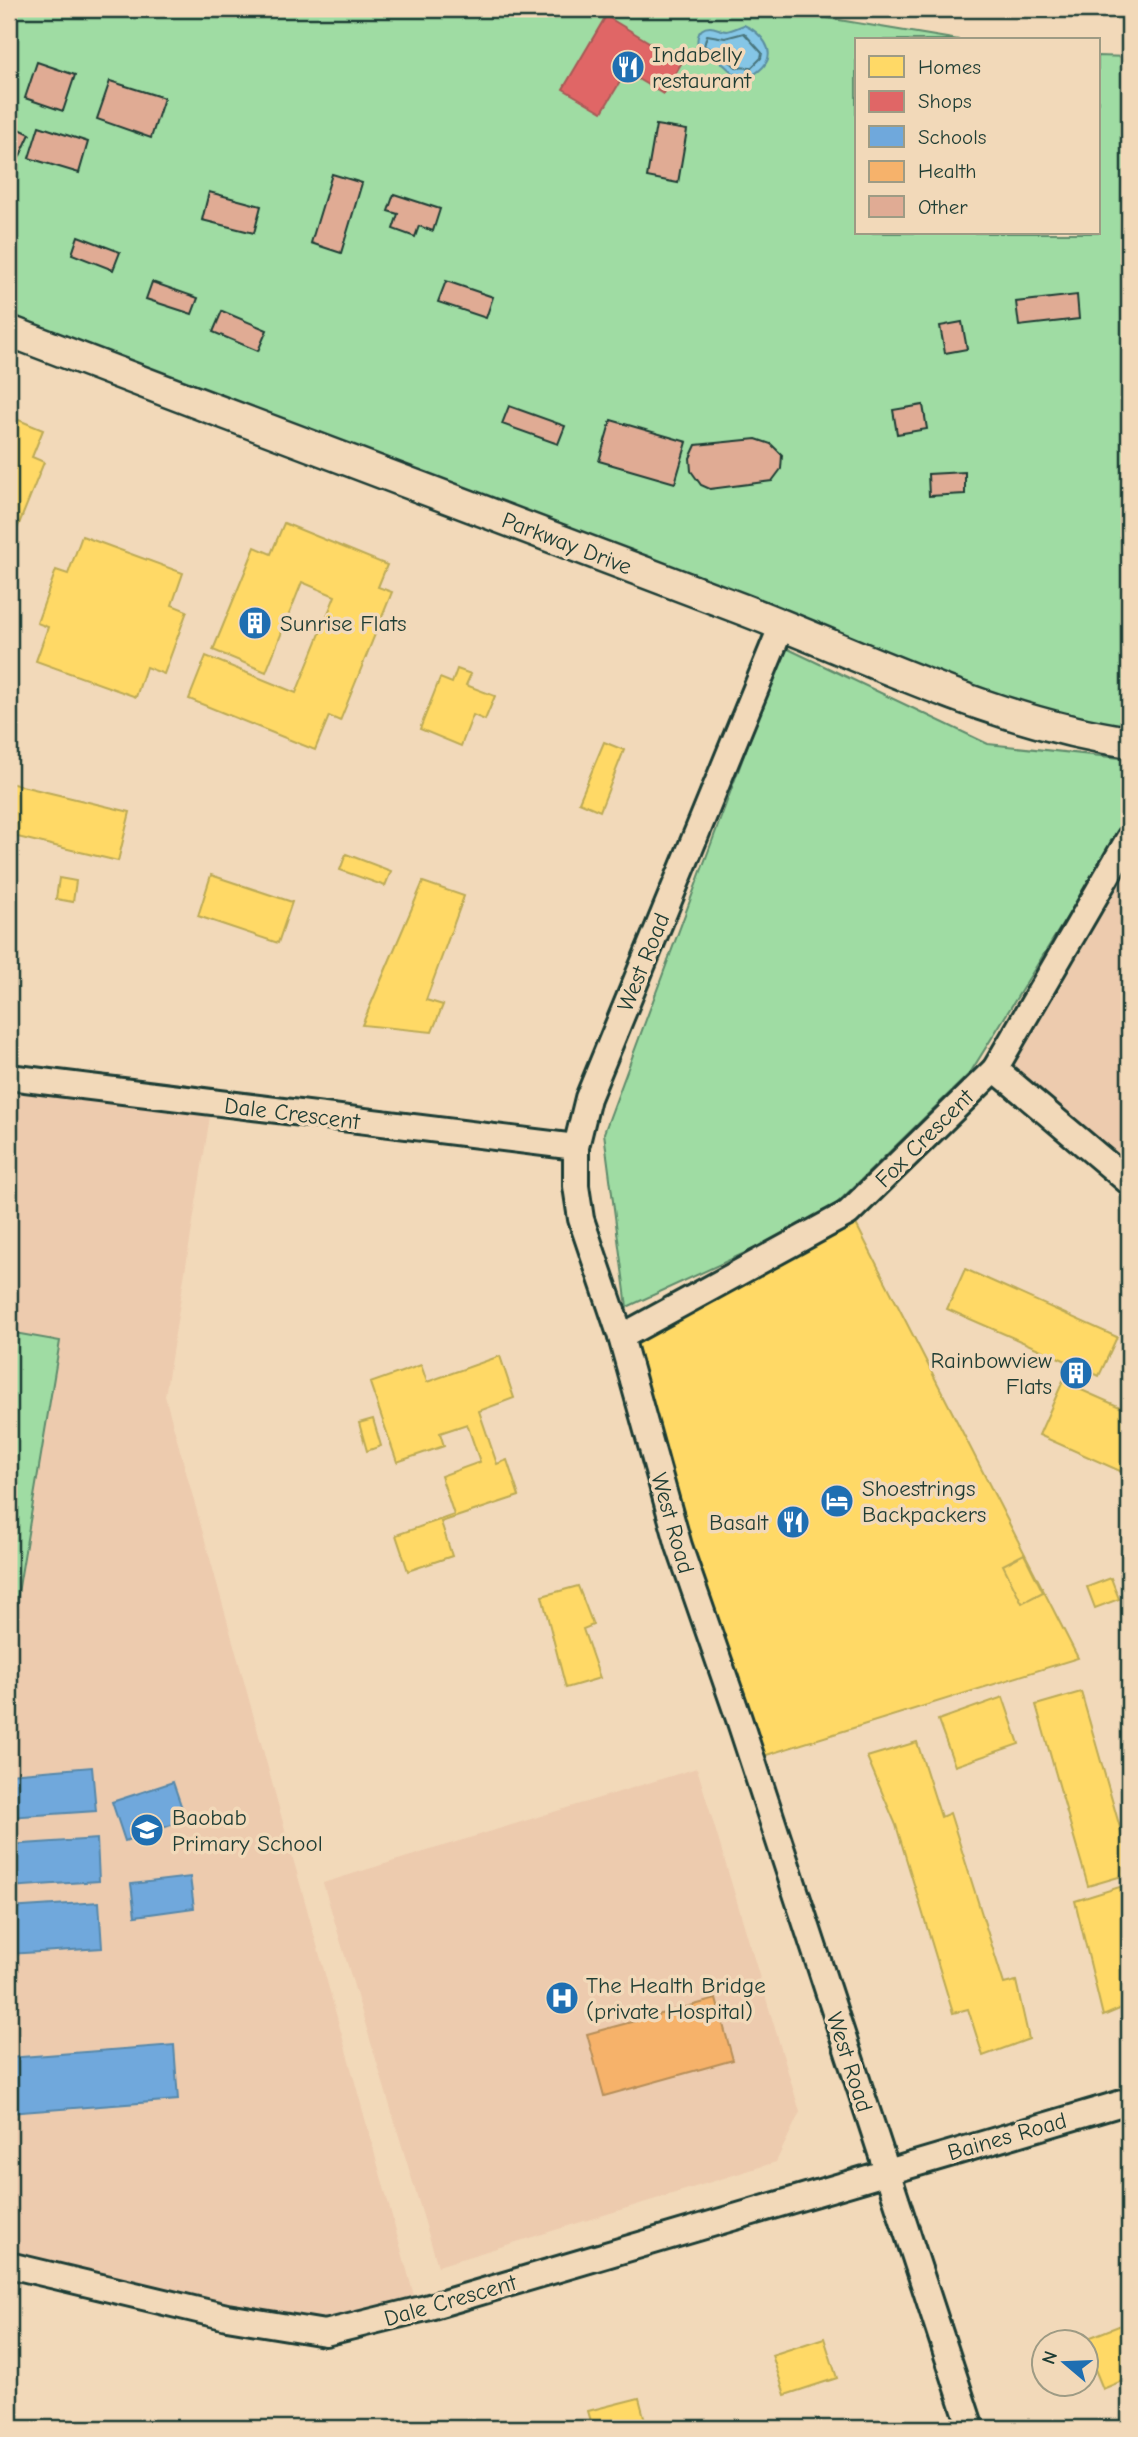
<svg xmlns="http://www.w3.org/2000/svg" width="1138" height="2437" viewBox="0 0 1138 2437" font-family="'Comic Neue',sans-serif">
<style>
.built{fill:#edcbae}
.green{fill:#9fdca3;stroke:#5f8c6c;stroke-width:2}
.water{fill:#85c6e6;stroke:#5c8f9f;stroke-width:2}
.homes{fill:#ffd966;stroke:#bcaa57;stroke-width:2}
.shops{fill:#e06666;stroke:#a65a57;stroke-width:2}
.schools{fill:#6fa8dc;stroke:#5788aa;stroke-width:2}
.health{fill:#f6b26b;stroke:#b68f5a;stroke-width:2}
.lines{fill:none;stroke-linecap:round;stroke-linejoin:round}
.shore{stroke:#48747b;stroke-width:2}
.building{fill:#e0ab94;stroke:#1f3d34;stroke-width:2}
.minor-casing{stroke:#1f3d34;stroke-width:30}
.tertiary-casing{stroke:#1f3d34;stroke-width:35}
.minor{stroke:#f2d9b9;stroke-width:24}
.tertiary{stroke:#f2d9b9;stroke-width:30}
.labels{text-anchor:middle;stroke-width:7;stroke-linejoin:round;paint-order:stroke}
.poi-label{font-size:23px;fill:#1f3d34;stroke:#f2d9b9;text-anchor:start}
.street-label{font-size:23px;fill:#1f3d34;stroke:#f2d9b9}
</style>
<rect width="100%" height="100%" fill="#f2d9b9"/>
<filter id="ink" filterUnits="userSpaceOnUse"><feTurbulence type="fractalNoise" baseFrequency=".0143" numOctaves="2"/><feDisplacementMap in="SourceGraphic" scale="14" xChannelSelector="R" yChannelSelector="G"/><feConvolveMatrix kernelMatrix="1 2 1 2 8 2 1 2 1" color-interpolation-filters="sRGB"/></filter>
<g filter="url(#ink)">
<!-- built -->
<g class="built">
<path d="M1129 838V1182L995 1069Z"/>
<path d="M9 1077 212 1104 165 1396 418 2310 325 2333 9 2265Z"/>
<path d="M697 1768 800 2112 776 2162 438 2266 323 1883Z"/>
</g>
<!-- green -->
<g class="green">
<path d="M9 9H773L959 40H856V233H1098V56L1129 57V737L975 699 9 325Z"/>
<path d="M784 647 988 744 1129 759V817L970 1073 823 1217 627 1307 604 1133Z"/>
<path d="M9 1332 60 1341 16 1605 9 1604Z"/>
</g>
<!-- water -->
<path class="water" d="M744 25C760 32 778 51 763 67 757 73 752 77 743 76 730 75 726 64 716 59 711 56 705 56 700 54 696 44 695 27 710 27 716 27 721 31 727 31 733 30 738 27 744 25Z"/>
<!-- homes -->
<g class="homes">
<path d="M9 416 43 430 32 457 44 462 9 549Z"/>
<path d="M284 523 387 565 378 587 392 592 340 721 329 716 315 750 189 699 206 656 296 693 335 596 302 582 266 672 213 650 255 547 271 554Z"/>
<path d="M82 536 183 573 172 605 187 611 164 674 146 667 136 697 36 661 48 627 37 623 56 570 68 574Z"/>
<path d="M457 669 471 674 466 685 495 696 485 720 473 715 461 746 420 729 440 678 452 683Z"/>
<path d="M604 742 624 750 600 811 579 802Z"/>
<path d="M9 783 130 812 118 861 9 835Z"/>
<path d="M346 854 391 871 385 886 340 870Z"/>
<path d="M211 875 292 902 278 943 198 916Z"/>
<path d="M59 878 76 881 73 902 56 899Z"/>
<path d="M423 882 464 896 426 1000 443 1005 432 1032 362 1025Z"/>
<path d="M854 1220 1078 1658 760 1757 627 1345Z"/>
<path d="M965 1269 1117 1337 1099 1376 1087 1370 1079 1389 1129 1411V1475L1039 1435 1071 1363 947 1309Z"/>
<path d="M500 1356 514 1398 479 1411 497 1464 507 1460 519 1496 441 1522 452 1556 408 1571 396 1535 454 1515 441 1476 480 1462 467 1424 440 1433 444 1446 397 1462 370 1383 421 1365 427 1382Z"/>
<path d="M373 1419 381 1446 367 1451 359 1423Z"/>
<path d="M1024 1554 1043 1592 1022 1603 1003 1565Z"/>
<path d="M1111 1578 1119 1599 1095 1608 1087 1587Z"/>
<path d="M578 1586 593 1625 583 1629 600 1678 566 1688 542 1596Z"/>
<path d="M1081 1692 1129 1859V1874L1088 1886 1036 1705Z"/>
<path d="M1003 1697 1019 1744 955 1766 938 1720Z"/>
<path d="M917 1742 941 1817 950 1813 1004 1984 1016 1981 1029 2039 983 2056 968 2009 953 2013 896 1825 867 1757Z"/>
<path d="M1129 1884V2005L1103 2016 1075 1901Z"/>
<path d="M1129 2322V2378L1103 2389 1083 2340Z"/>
<path d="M824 2338 837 2378 785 2395 772 2355Z"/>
<path d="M639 2398 647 2428H593L588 2411Z"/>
</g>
<!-- shops -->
<path class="shops" d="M606 16 682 62 663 94 626 72 602 112 563 89Z"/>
<!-- schools -->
<g class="schools">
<path d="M92 1767 96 1811 9 1817V1774Z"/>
<path d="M173 1782 186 1820 125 1841 112 1802Z"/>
<path d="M97 1839 99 1881 9 1887V1845Z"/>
<path d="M190 1877 194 1908 135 1916 131 1884Z"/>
<path d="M99 1902 102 1948 9 1954V1908Z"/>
<path d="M174 2045 178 2100 9 2113V2058Z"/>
</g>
<!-- health -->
<path class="health" d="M716 1999 733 2060 604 2096 587 2034Z"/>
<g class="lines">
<!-- shore -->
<path class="shore" d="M744 33 762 53 761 58 751 68 736 67 723 55 704 46 707 35 725 38Z"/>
</g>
<!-- building -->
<g class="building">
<path d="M37 62 75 75 63 111 25 98Z"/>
<path d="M110 81 164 98 151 138 97 119Z"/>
<path d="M9 124 30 134 9 180Z"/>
<path d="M656 125 687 130 678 183 647 177Z"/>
<path d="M39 126 88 142 79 173 29 158Z"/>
<path d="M332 174 362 183 341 253 311 243Z"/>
<path d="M209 192 261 206 254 233 202 220Z"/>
<path d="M394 194 440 209 433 231 419 226 415 237 393 229 398 214 388 211Z"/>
<path d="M78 236 120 252 113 270 72 254Z"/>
<path d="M446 281 493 297 486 318 438 302Z"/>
<path d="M152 282 198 298 192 314 146 299Z"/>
<path d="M1077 295 1079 319 1019 326 1016 302Z"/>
<path d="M222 311 267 330 258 351 213 332Z"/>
<path d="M962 322 967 349 945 353 940 326Z"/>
<path d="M923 405 927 429 897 434 893 410Z"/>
<path d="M509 406 565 426 558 444 502 424Z"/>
<path d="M611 420 687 442 675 483 599 461Z"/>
<path d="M756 439 771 444 782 455 781 469 772 481 710 489 701 485 691 471 690 458 696 445Z"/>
<path d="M965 472V494L929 496 928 474Z"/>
</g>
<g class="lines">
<defs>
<g id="minor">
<path d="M782 625 588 1098 576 1147V1186L581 1219 621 1337 679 1546 739 1719 971 2428"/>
<path d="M995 1069 1129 1182"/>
<path d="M9 1077 576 1147"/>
<path d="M621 1337 848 1213 995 1069 1129 838"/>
<path d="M9 2265 227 2317 325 2333 426 2308 1129 2101"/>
</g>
<path id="tertiary" d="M9 331C252 424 495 516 739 608 867 657 992 722 1129 742"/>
</defs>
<!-- minor casing -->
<use href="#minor" class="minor-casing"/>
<!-- tertiary casing -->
<use href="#tertiary" class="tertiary-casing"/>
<!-- minor -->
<use href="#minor" class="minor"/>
<!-- tertiary -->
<use href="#tertiary" class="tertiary"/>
</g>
</g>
<!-- icons -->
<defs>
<symbol id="restaurant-disc" viewBox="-11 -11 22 22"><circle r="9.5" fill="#1f6fb2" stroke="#f2d9b9"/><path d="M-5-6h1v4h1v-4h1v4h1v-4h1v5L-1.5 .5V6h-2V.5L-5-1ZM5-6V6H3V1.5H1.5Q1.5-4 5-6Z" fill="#fff"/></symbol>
<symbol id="building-disc" viewBox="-11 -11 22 22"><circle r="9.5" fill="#1f6fb2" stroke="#f2d9b9"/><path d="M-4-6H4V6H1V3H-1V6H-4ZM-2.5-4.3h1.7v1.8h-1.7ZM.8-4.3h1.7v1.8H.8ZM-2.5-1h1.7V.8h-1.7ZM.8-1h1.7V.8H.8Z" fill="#fff"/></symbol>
<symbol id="hotel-disc" viewBox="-11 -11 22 22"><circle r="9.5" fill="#1f6fb2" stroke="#f2d9b9"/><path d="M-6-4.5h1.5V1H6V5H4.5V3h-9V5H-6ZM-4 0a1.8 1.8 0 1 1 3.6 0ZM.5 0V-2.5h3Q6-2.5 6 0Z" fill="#fff"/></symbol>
<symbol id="school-disc" viewBox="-11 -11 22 22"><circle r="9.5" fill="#1f6fb2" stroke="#f2d9b9"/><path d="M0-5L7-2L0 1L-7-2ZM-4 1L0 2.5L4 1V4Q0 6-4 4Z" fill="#fff"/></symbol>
<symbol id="hospital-disc" viewBox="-11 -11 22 22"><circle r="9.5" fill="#1f6fb2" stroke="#f2d9b9"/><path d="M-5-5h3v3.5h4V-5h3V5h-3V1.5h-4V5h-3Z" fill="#fff"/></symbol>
</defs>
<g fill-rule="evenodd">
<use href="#restaurant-disc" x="609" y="48" width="38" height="38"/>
<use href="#building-disc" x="236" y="604" width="38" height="38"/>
<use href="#building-disc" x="1057" y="1354" width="38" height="38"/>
<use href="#hotel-disc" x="818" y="1482" width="38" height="38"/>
<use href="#restaurant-disc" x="774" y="1503" width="38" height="38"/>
<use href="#school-disc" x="128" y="1811" width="38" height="38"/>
<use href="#hospital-disc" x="543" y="1979" width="38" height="38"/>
</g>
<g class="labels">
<!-- poi labels -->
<g class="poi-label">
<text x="652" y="62">Indabelly<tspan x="652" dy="26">restaurant</tspan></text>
<text x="280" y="631">Sunrise Flats</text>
<text x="1052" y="1368" text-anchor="end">Rainbowview<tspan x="1052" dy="26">Flats</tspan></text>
<text x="862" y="1496">Shoestrings<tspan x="862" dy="26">Backpackers</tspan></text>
<text x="768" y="1530" text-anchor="end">Basalt</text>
<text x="172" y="1825">Baobab<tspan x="172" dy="26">Primary School</tspan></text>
<text x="586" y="1993">The Health Bridge<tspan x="586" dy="26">(private Hospital)</tspan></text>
</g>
<!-- street labels -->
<g class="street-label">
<text transform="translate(567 543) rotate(21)" y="8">Parkway Drive</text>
<text transform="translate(643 962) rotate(-68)" y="8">West Road</text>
<text transform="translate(292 1113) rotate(7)" y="8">Dale Crescent</text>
<text transform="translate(924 1138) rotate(-45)" y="8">Fox Crescent</text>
<text transform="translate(673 1523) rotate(74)" y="8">West Road</text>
<text transform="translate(850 2062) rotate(72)" y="8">West Road</text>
<text transform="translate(1007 2136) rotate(-16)" y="8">Baines Road</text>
<text transform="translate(450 2300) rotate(-16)" y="8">Dale Crescent</text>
</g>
</g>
<!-- margin -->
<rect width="1138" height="2437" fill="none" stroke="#f2d9b9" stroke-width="35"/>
<rect x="18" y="18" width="1103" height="2402" fill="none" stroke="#1f3d34" stroke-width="2.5" filter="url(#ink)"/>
<!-- legend -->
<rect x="855" y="38" width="245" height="196" fill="#f2d9b9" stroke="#9e9b84" stroke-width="2"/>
<rect x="869" y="56" width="35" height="21" fill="#ffd966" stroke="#9e9b84" stroke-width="2"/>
<text x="918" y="74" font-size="21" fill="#1f3d34">Homes</text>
<rect x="869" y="91" width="35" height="21" fill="#e06666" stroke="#9e9b84" stroke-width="2"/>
<text x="918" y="108" font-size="21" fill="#1f3d34">Shops</text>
<rect x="869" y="126" width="35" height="21" fill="#6fa8dc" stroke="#9e9b84" stroke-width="2"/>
<text x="918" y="144" font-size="21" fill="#1f3d34">Schools</text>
<rect x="869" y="161" width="35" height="21" fill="#f6b26b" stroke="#9e9b84" stroke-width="2"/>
<text x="918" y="178" font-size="21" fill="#1f3d34">Health</text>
<rect x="869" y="196" width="35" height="21" fill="#e0ab94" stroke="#9e9b84" stroke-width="2"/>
<text x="918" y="214" font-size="21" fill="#1f3d34">Other</text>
<!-- north arrow -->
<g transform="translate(1065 2363) rotate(289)"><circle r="33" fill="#f2d9b9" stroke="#9e9b84" stroke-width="2"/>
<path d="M0-5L12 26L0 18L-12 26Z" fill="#1f6fb2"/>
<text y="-10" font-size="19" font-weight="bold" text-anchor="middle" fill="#1f3d34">N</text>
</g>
</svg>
